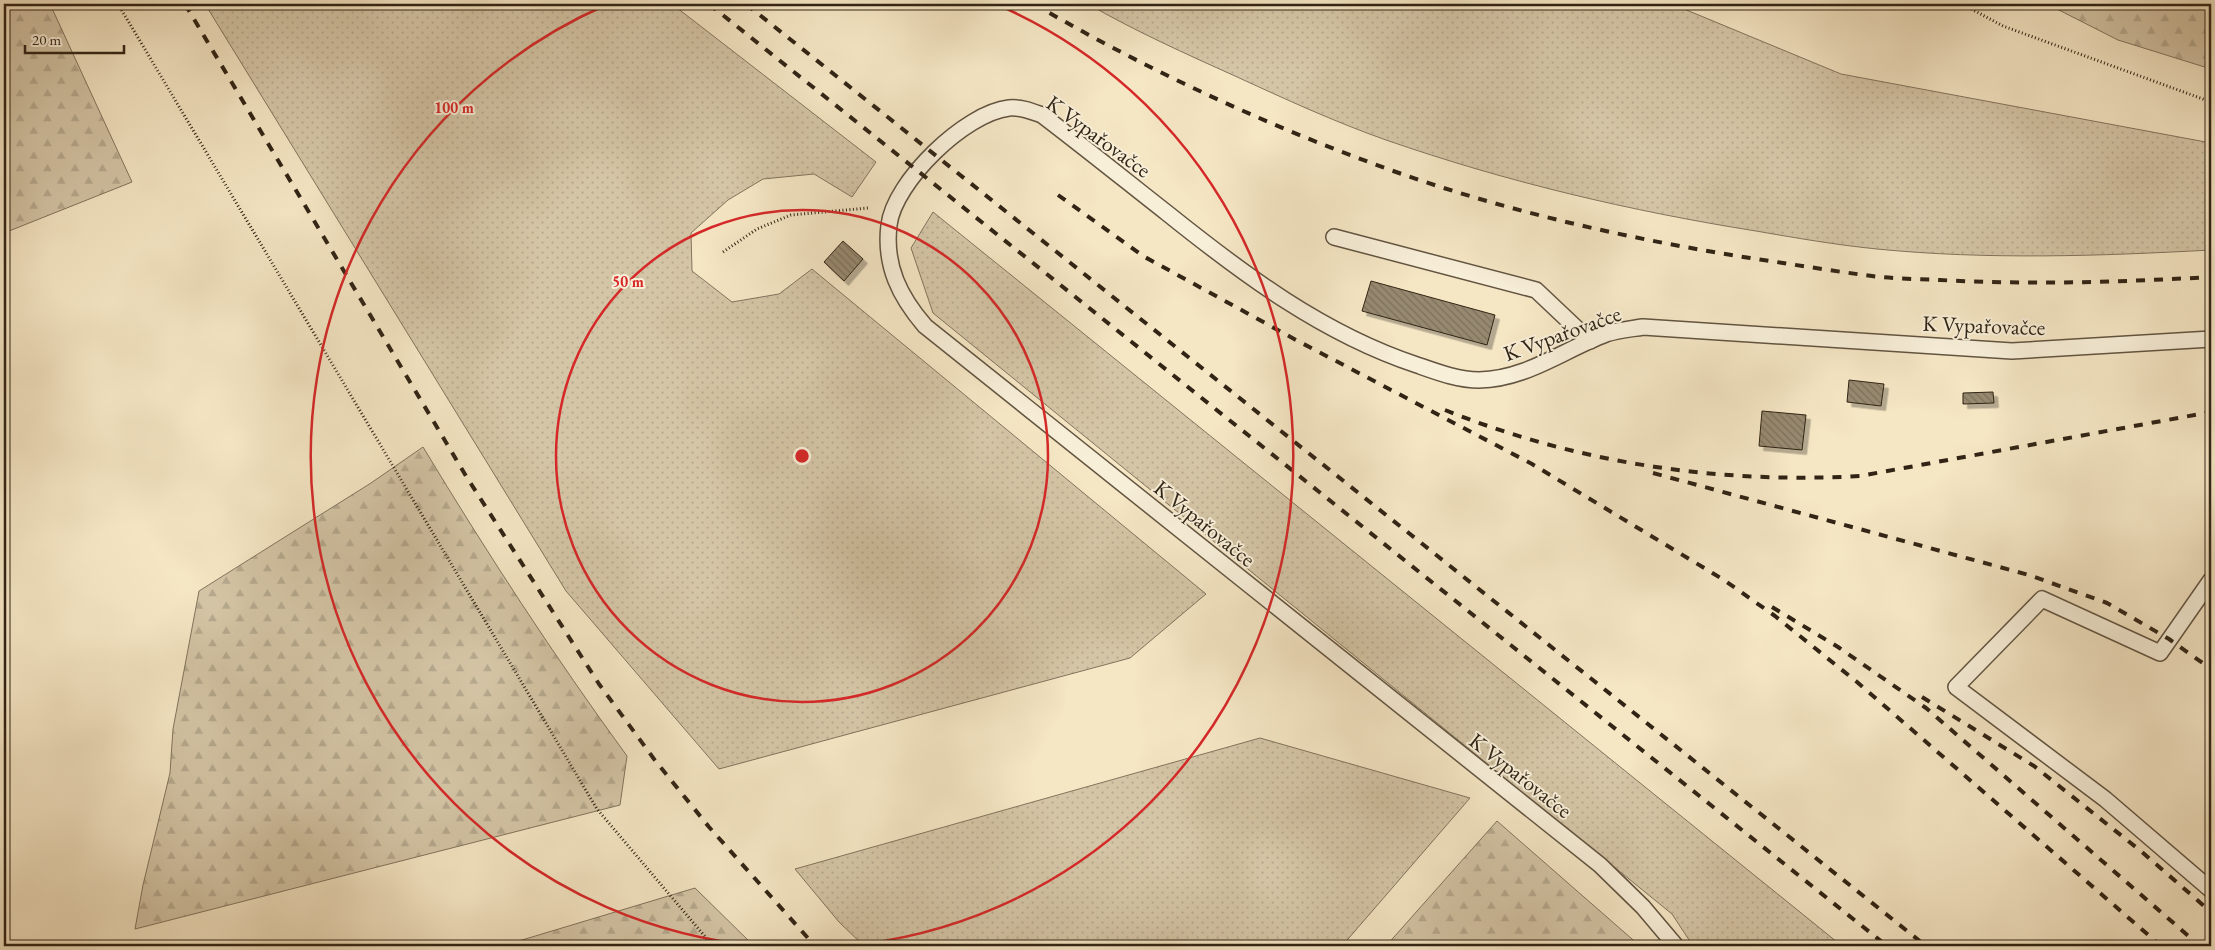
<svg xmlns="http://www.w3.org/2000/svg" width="2215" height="950" viewBox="0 0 2215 950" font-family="'EB Garamond',serif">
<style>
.grass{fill:url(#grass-dots);stroke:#82745e}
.forest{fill:url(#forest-firs);stroke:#82745e}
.building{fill:url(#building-back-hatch);stroke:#312415;filter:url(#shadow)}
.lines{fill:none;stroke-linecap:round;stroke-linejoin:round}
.lane-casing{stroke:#625441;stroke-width:18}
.path{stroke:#312415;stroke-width:3;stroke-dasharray:1 2.5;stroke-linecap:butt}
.lane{stroke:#f8efd9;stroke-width:15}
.rail{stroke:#312415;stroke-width:4;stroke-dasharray:9 9;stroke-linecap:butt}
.ring{fill:none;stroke:#d62828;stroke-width:2.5}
.labels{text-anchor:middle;stroke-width:4;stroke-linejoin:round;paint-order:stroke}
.street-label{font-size:22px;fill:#312415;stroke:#f8efd9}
.centre{fill:#d62828;stroke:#f8efd9;stroke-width:2.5}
.ring-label{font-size:15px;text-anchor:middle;font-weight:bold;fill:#d62828;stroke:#f8efd9;stroke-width:4;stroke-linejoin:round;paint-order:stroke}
</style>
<defs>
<pattern id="grass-dots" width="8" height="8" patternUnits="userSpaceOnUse" patternTransform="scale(1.25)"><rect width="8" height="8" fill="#d4c5a6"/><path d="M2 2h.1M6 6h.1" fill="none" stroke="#b6a98e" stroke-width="1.8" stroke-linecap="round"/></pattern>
<pattern id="forest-firs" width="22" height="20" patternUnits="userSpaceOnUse" patternTransform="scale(1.25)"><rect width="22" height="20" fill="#d4c5a6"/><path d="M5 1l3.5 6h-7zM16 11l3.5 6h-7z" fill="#b6a98e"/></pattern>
<pattern id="building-back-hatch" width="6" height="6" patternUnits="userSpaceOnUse" patternTransform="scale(1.25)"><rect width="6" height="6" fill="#978970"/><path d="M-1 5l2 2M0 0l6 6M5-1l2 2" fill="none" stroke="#7c705b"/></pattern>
<filter id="shadow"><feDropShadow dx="4.5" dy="4.5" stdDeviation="0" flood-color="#0004"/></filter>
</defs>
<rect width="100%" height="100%" fill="#f5e6c4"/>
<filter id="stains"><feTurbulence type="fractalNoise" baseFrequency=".004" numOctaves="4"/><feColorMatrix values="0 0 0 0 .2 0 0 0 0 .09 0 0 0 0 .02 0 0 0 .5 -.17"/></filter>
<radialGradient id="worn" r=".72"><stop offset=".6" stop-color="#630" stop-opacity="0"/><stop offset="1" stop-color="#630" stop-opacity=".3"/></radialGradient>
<!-- grass -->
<g class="grass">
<path d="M205 4H672L876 162 852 197 814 174 763 179 728 200 691 233 692 271 732 302 779 294 812 269 1206 594 1130 658 719 769 566 591Z"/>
<path d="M1088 4H1672L1841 74 2211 143V250C2100 256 1988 260 1877 249 1837 245 1796 238 1756 231 1630 211 1507 182 1386 140 1335 122 1285 99 1235 76 1186 54 1135 31 1088 4Z"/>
<path d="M933 212 1842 946H1693L1672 914 933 313 911 248Z"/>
<path d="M1260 738 1470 798 1342 946H864L839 922 795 869Z"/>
</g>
<!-- forest -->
<g class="forest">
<path d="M4 4H50L132 182 4 233Z"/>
<path d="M2047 4H2211V69L2118 40Z"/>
<path d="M423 447C487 553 554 656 627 756L620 805 135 929 143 885 170 773 173 729 199 591 371 483Z"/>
<path d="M1497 821 1640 946H1386Z"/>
<path d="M695 888 754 946H502Z"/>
</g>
<!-- building -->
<g class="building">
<path d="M843 241 863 259 844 281 824 262Z"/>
<path d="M1371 281 1495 315 1487 345 1362 311Z"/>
<path d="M1849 380 1884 384 1881 406 1847 402Z"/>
<path d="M1993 392 1994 403 1963 404V393Z"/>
<path d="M1762 411 1806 415 1802 450 1759 446Z"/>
</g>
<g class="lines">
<defs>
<g id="lane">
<path d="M1334 237 1536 290 1590 341"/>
<path d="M2211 580 2160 653 2042 599 1956 687 2105 799 2211 890"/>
<path d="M1676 946 1643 907 1600 865 925 326C900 297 884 266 889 225 894 182 965 113 1009 108 1021 107 1031 111 1042 115 1084 147 1125 180 1167 213 1243 274 1323 334 1417 365 1437 372 1458 380 1479 380 1527 379 1563 350 1606 334 1618 330 1631 329 1643 327L2012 351 2211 339"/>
</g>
</defs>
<!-- lane casing -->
<use href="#lane" class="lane-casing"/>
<!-- path -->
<g class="path">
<path d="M118 4 597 809 713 946"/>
<path d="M1962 4 2003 26 2211 102"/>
<path d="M723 252 757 229 791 215 868 208"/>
</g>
<!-- lane -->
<use href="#lane" class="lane"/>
<!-- rail -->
<g class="rail">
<path d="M185 4 466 476 599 684 654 759 709 827 815 946"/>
<path d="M709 4 1887 946"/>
<path d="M746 4 1926 946"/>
<path d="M1034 4C1142 67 1257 121 1374 164 1495 209 1623 238 1750 258 1791 264 1832 271 1872 276 1895 279 1918 279 1940 280 2031 285 2121 282 2211 277"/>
<path d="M1058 195 1143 256 1296 340 1532 464 1724 580 1775 616 1857 682 2161 946"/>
<path d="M1445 410C1577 463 1718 484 1860 476L2211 412"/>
<path d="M1653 473 2029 575 2107 603 2169 639 2211 669"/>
<path d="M1772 607 1838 647 1926 708 2200 946"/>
<path d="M1922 697 2034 766 2142 852 2211 912"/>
</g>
</g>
<!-- distance rings -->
<g class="ring">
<circle cx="802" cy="456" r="246"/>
<path d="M759 946A492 492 0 0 1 606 5M998 5A492 492 0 0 1 845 946"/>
</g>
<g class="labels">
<!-- street labels -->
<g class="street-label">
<text transform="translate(1099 136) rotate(36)" y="8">K Vypařovačce</text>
<text transform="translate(1984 325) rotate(2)" y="8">K Vypařovačce</text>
<text transform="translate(1562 333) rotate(-20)" y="8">K Vypařovačce</text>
<text transform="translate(1205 523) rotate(39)" y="8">K Vypařovačce</text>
<text transform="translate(1521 775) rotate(38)" y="8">K Vypařovačce</text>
</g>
</g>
<circle cx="802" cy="456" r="8" class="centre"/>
<g class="ring-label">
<text x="454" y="113">100 m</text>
<text x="628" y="287">50 m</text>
</g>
<!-- margin -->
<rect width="2215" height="950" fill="none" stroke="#f5e6c4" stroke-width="20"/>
<rect x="5" y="5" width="2205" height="940" fill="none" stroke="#312415" stroke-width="2.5"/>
<rect x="10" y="10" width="2195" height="930" fill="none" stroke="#312415"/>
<!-- scale -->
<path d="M25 45v8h99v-8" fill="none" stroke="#312415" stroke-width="2.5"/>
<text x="32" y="45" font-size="15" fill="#312415" stroke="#f8efd9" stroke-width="4" paint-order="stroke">20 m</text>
<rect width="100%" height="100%" filter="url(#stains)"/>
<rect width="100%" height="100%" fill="url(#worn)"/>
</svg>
